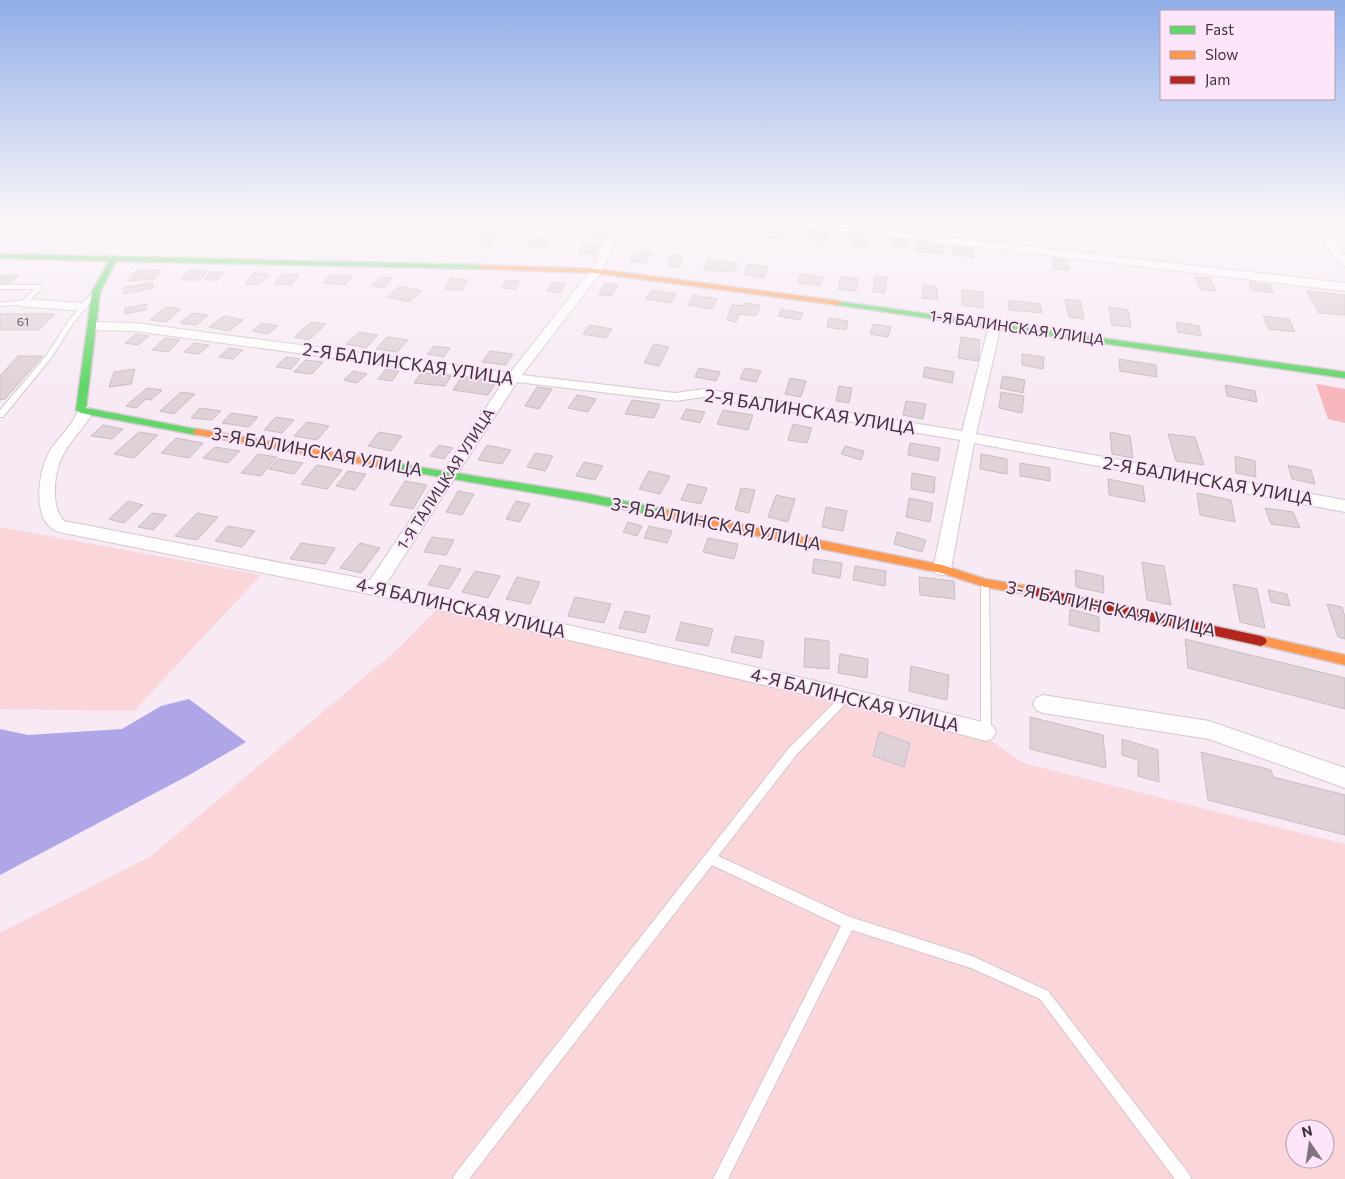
<svg xmlns="http://www.w3.org/2000/svg" width="1345" height="1179" viewBox="0 0 1345 1179" font-family="Commissioner,sans-serif">
<style>
.green{fill:#fad5da;fill-rule:evenodd}
.forest{fill:#f7b7bc}
.water{fill:#afa6e7}
.building{fill:#ded1d7;stroke:#c9bdc4}
.lines{fill:none;stroke-linecap:round;stroke-linejoin:round}
.lane-casing{stroke:#d4c8d1;stroke-width:2}
.street-casing{stroke:#d4c8d1;stroke-width:2}
.fast-casing{stroke:#d4c8d1;stroke-width:3}
.slow-casing{stroke:#d4c8d1;stroke-width:3}
.jam-casing{stroke:#d4c8d1;stroke-width:3}
.path{stroke:#d3cfd2;stroke-width:2;stroke-dasharray:0.5 2.5;stroke-linecap:butt}
.lane{fill:#fefcfd;fill-rule:evenodd}
.street{fill:#fefcfd;fill-rule:evenodd}
.fast{fill:#63d668;fill-rule:evenodd}
.slow{fill:#ff974d;fill-rule:evenodd}
.jam{fill:#b3261e;fill-rule:evenodd}
.labels{text-anchor:middle;stroke-width:4;stroke-linejoin:round;paint-order:stroke}
.far-number-label{font-size:12px;fill:#675b64}
.far-street-label{font-size:15px;fill:#3f343d;stroke:#fce5f8}
.street-label{font-size:18px;fill:#3f343d;stroke:#fce5f8}
</style>
<rect width="100%" height="100%" fill="#f7eaf4"/>
<!-- green -->
<g class="green">
<path d="M0 527 261 575 134 711 0 709Z"/>
<path d="M440 606 992 741 1023 763 1345 844V1179H0V933L151 856 399 648ZM1295 1129H1325V1159H1295Z"/>
</g>
<!-- forest -->
<path class="forest" d="M1316 384 1345 389V423L1328 419Z"/>
<!-- water -->
<path class="water" d="M189 699 246 742 191 774 0 875V729L28 735 122 729 161 706Z"/>
<!-- building -->
<g class="building">
<path d="M147 222H168L164 225H144Z"/>
<path d="M168 222H200L196 227 183 226 186 223H166Z"/>
<path d="M642 222H664L661 229 639 227Z"/>
<path d="M674 222 696 223 694 230 672 229Z"/>
<path d="M724 222H736L747 223 743 231 720 228Z"/>
<path d="M769 225 785 227 782 239 765 237Z"/>
<path d="M809 230 828 232 827 242 808 240Z"/>
<path d="M589 233H606L604 239 587 238Z"/>
<path d="M485 234 497 235 490 246 478 245Z"/>
<path d="M853 234 868 236 866 248 851 246Z"/>
<path d="M533 238H548L544 247H529Z"/>
<path d="M894 239 909 240 908 248 893 246Z"/>
<path d="M916 242 943 245V254L915 251Z"/>
<path d="M583 243 599 244 596 254 579 253Z"/>
<path d="M953 246 974 249V257L952 255Z"/>
<path d="M636 252 651 253 646 263 630 261Z"/>
<path d="M671 254 683 255 679 267 667 266Z"/>
<path d="M1052 258 1067 260 1069 270 1054 269Z"/>
<path d="M708 259 738 263 734 271 703 270Z"/>
<path d="M748 264 768 267 764 278 744 275Z"/>
<path d="M161 270 154 279 128 281 136 271Z"/>
<path d="M188 271H207L200 280H181Z"/>
<path d="M210 272H224L218 280H204Z"/>
<path d="M254 273 269 274 260 284H245Z"/>
<path d="M283 274H299L291 285 274 284Z"/>
<path d="M800 274 823 277 820 286 798 283Z"/>
<path d="M330 275 352 276 345 285 323 283Z"/>
<path d="M0 276H19L11 283H0Z"/>
<path d="M841 276 858 279 856 291 838 289Z"/>
<path d="M875 276 887 277 885 293 873 292Z"/>
<path d="M380 277 393 278 384 288 371 286Z"/>
<path d="M1195 277 1210 278 1216 291 1201 289Z"/>
<path d="M451 278 468 280 462 290 445 289Z"/>
<path d="M506 280 520 281 516 289 502 288Z"/>
<path d="M152 282 153 288 124 294V288Z"/>
<path d="M552 282 565 284 560 293 547 291Z"/>
<path d="M1249 282 1270 285 1273 293 1252 290Z"/>
<path d="M605 283 618 285 611 296 599 295Z"/>
<path d="M923 285 937 287V300L922 298Z"/>
<path d="M400 286 422 291 409 302 387 297Z"/>
<path d="M652 290 676 294 671 303 646 299Z"/>
<path d="M962 290 983 292V308L962 305Z"/>
<path d="M1307 291 1345 295V315L1319 313Z"/>
<path d="M693 295 717 299 712 309 688 305Z"/>
<path d="M1065 299 1080 301 1084 319 1069 317Z"/>
<path d="M1008 300 1040 304 1042 313 1009 310Z"/>
<path d="M744 303 760 305 756 316 739 314 736 322 727 320 732 305 743 306Z"/>
<path d="M147 304 146 310 124 314 125 308Z"/>
<path d="M165 307 181 309 166 322 150 320Z"/>
<path d="M1109 307 1128 310 1131 327 1112 325Z"/>
<path d="M781 309 803 313 800 320 778 316Z"/>
<path d="M192 313 208 315 196 325 180 323Z"/>
<path d="M0 314H55L39 330H0Z"/>
<path d="M224 316 243 320 229 331 209 327Z"/>
<path d="M1263 316 1289 319 1295 332 1269 329Z"/>
<path d="M829 318 848 321 846 330 827 327Z"/>
<path d="M311 322 326 324 309 340 294 337Z"/>
<path d="M1176 322 1199 326 1201 336 1178 332Z"/>
<path d="M262 323 278 326 268 334 252 331Z"/>
<path d="M873 324 891 327 888 337 870 334Z"/>
<path d="M589 325 612 329 606 338 583 334Z"/>
<path d="M359 332 378 335 366 348 346 344Z"/>
<path d="M136 334 149 336 138 345 125 343Z"/>
<path d="M387 337 408 340 397 352 376 349Z"/>
<path d="M961 337 980 340 978 361 958 358Z"/>
<path d="M165 338 180 340 168 352 152 350Z"/>
<path d="M194 343 209 345 199 354 184 352Z"/>
<path d="M654 344 669 347 659 366 644 363Z"/>
<path d="M434 346 450 348 444 357 427 354Z"/>
<path d="M229 348 243 350 233 359 219 357Z"/>
<path d="M490 351 513 354 506 365 482 362Z"/>
<path d="M1022 354 1044 357 1043 369 1022 365Z"/>
<path d="M18 356H43L5 399 0 400V376Z"/>
<path d="M286 357 300 359 291 369 276 367Z"/>
<path d="M1119 359 1156 365 1157 377 1120 371Z"/>
<path d="M305 360 323 362 312 374 294 372Z"/>
<path d="M925 367 954 372 952 383 923 377Z"/>
<path d="M699 368 720 372 716 381 695 377Z"/>
<path d="M745 368 761 371 756 382 740 379Z"/>
<path d="M135 369 131 384 109 387 114 372Z"/>
<path d="M386 369 399 371 392 381 378 379Z"/>
<path d="M353 371 367 374 357 383 344 380Z"/>
<path d="M421 373 451 376 445 386 414 383Z"/>
<path d="M1003 376 1025 380 1023 393 1000 388Z"/>
<path d="M461 377 496 382 488 395 453 390Z"/>
<path d="M790 378 806 381 801 397 785 394Z"/>
<path d="M1225 385 1255 391 1257 402 1227 396Z"/>
<path d="M839 386 852 388 849 403 836 401Z"/>
<path d="M537 387 552 389 539 409 525 406Z"/>
<path d="M147 388 162 390 151 400 146 399 136 408 126 406Z"/>
<path d="M181 392 195 394 174 414 160 411Z"/>
<path d="M1001 392 1024 396 1022 413 999 408Z"/>
<path d="M577 395 596 399 588 412 568 408Z"/>
<path d="M632 400 660 404 654 418 625 414Z"/>
<path d="M906 401 926 404 923 419 903 415Z"/>
<path d="M200 408 221 411 212 420 191 418Z"/>
<path d="M686 409 705 412 700 423 681 419Z"/>
<path d="M723 410 753 415 748 430 717 424Z"/>
<path d="M231 413 258 417 249 427 222 423Z"/>
<path d="M276 417 294 420 282 433 264 430Z"/>
<path d="M307 422 329 426 317 440 294 436Z"/>
<path d="M793 424 812 428 807 443 788 440Z"/>
<path d="M103 425 123 429 112 439 91 436Z"/>
<path d="M139 432 158 435 134 458 114 454Z"/>
<path d="M379 432 402 436 391 451 368 446Z"/>
<path d="M1110 432 1130 436 1133 458 1112 454Z"/>
<path d="M1168 434 1195 437 1204 465 1176 461Z"/>
<path d="M176 438 203 443 189 458 161 453Z"/>
<path d="M910 443 940 448 938 461 908 455Z"/>
<path d="M439 445 453 448 444 459 430 456Z"/>
<path d="M487 445 511 450 502 464 478 460Z"/>
<path d="M845 446 864 451 861 460 841 454Z"/>
<path d="M215 447 240 451 228 463 203 458Z"/>
<path d="M535 453 553 456 545 471 527 467Z"/>
<path d="M258 454 277 457 261 476 241 473Z"/>
<path d="M981 454 1007 459V474L980 469Z"/>
<path d="M1235 456 1255 461 1256 477 1236 473Z"/>
<path d="M278 459 303 463 294 474 269 469Z"/>
<path d="M584 462 603 466 595 480 576 476Z"/>
<path d="M1020 463 1050 468V481L1020 476Z"/>
<path d="M317 465 342 470 327 489 301 484Z"/>
<path d="M1288 465 1311 470 1315 484 1292 479Z"/>
<path d="M348 471 366 474 355 490 336 486Z"/>
<path d="M649 471 670 476 660 494 639 489Z"/>
<path d="M912 473 935 477 934 493 911 489Z"/>
<path d="M1108 479 1143 486 1145 502 1109 495Z"/>
<path d="M405 481 427 485 413 509 390 505Z"/>
<path d="M688 484 707 488 701 504 681 500Z"/>
<path d="M741 488 755 490 749 513 735 510Z"/>
<path d="M458 491 474 494 462 515 446 512Z"/>
<path d="M1197 493 1231 500 1235 522 1200 515Z"/>
<path d="M776 495 795 499 788 522 768 517Z"/>
<path d="M909 498 933 503 930 522 906 517Z"/>
<path d="M128 501 143 505 124 523 109 519Z"/>
<path d="M516 501 530 504 520 522 506 519Z"/>
<path d="M826 507 847 511 843 531 822 527Z"/>
<path d="M1265 508 1293 512 1300 528 1271 524Z"/>
<path d="M152 513 167 515 153 530 138 527Z"/>
<path d="M197 513 218 517 197 540 175 536Z"/>
<path d="M628 522 642 526 637 536 623 532Z"/>
<path d="M228 526 255 531 242 547 215 541Z"/>
<path d="M649 526 672 531 667 543 644 538Z"/>
<path d="M897 532 926 540 922 552 894 544Z"/>
<path d="M432 537 454 540 446 555 424 552Z"/>
<path d="M708 538 738 544 734 559 703 552Z"/>
<path d="M301 543 335 548 325 564 290 559Z"/>
<path d="M360 543 380 548 361 573 340 568Z"/>
<path d="M814 559 842 563 840 578 812 573Z"/>
<path d="M1142 562 1164 566 1171 605 1147 600Z"/>
<path d="M440 565 461 569 449 589 428 585Z"/>
<path d="M855 566 886 571 885 586 853 580Z"/>
<path d="M1075 570 1103 576 1104 593 1076 587Z"/>
<path d="M475 571 500 576 488 598 462 592Z"/>
<path d="M517 577 540 582 530 604 506 599Z"/>
<path d="M919 577 954 581 955 599 920 595Z"/>
<path d="M1233 584 1257 589 1265 628 1240 622Z"/>
<path d="M1268 590 1287 594 1290 606 1271 602Z"/>
<path d="M575 597 611 604 604 623 568 616Z"/>
<path d="M1327 604 1342 607 1345 617V639L1338 637Z"/>
<path d="M1070 609 1099 617V632L1069 625Z"/>
<path d="M625 611 650 616 645 633 619 628Z"/>
<path d="M681 622 713 629 708 646 676 640Z"/>
<path d="M735 636 764 641 761 658 731 652Z"/>
<path d="M805 638 829 641V669L804 667Z"/>
<path d="M1185 639 1345 678V709L1188 668Z"/>
<path d="M840 654 868 659 867 678 838 673Z"/>
<path d="M911 666 949 675 947 700 909 691Z"/>
<path d="M1030 717 1103 735 1106 768 1030 749Z"/>
<path d="M879 732 910 743 904 767 873 756Z"/>
<path d="M1122 739 1158 750 1159 782 1138 776V760L1122 755Z"/>
<path d="M1201 752 1271 770 1273 777 1345 795V835L1208 800Z"/>
</g>
<g class="lines">
<defs>
<g id="lane">
<path d="M0 285H40L43 287 26 304 0 306V302L22 301 35 289H0Z"/>
<path d="M91 294 96 295 74 322 51 358 3 417H0V410L46 356 69 320Z"/>
<path d="M985 580 988 581 989 583 991 732 990 735 986 737 982 735 981 732V583L982 581Z"/>
<path d="M847 692 850 693 852 696 850 699 797 754 718 856 850 917 972 956 1048 991 1189 1174 1191 1179H1175L1040 999 971 968 852 930 728 1179H713L841 926 712 865 469 1179H453L455 1174 789 748 844 693Z"/>
</g>
<g id="street">
<path d="M31 222H44L0 244V237Z"/>
<path d="M615 222H625L602 271 522 375 675 393 704 389 962 431 989 325 995 321 1001 325 976 434 1345 500V512L974 443 951 569 948 574 942 575 936 574 933 569 960 440 704 397 675 401 517 382 386 584 847 688 986 723 993 726 996 732 993 738 986 741 847 704 374 595 59 532C32 524 38 478 46 459 52 443 67 432 75 417 77 414 78 410 80 407L85 406 92 410 90 417C82 430 70 441 63 455 54 472 50 506 64 521L370 580 504 381 135 331 92 330 86 326 92 322 135 323 510 373 591 270Z"/>
<path d="M788 222H817L1345 283V291L793 225Z"/>
<path d="M1309 222H1319L1345 255V266L1341 265Z"/>
<path d="M24 299 83 303 89 307 83 311 20 306 18 303Z"/>
<path d="M1043 695 1209 721 1345 768V788L1209 739 1043 713 1036 710 1033 704 1036 698Z"/>
</g>
<g id="fast">
<path d="M0 254 483 265 487 267 483 269 116 261 100 292 86 408 200 430V434L197 435 81 413 76 410 92 292 109 261 0 258Z"/>
<path d="M835 301 1345 372V378L838 305H835Z"/>
<path d="M386 462 588 494 668 510 673 514 668 518 588 502 383 467 381 465 383 463Z"/>
</g>
<g id="slow">
<path d="M480 265 596 269 838 301 842 303 838 305 596 273 483 269 479 267Z"/>
<path d="M197 429 386 462 391 465 386 468 194 434V430Z"/>
<path d="M668 510 942 565 985 579 1032 587 1036 588 1038 591 1036 594 1032 595 985 587 942 573 664 517 663 514Z"/>
<path d="M1261 636 1345 655V665L1257 644 1255 641 1257 638Z"/>
</g>
<path id="jam" d="M1032 587 1261 636 1265 638 1267 641 1265 644 1261 646 1032 595 1028 594 1026 591 1028 588Z"/>
</defs>
<!-- lane casing -->
<use href="#lane" class="lane-casing"/>
<!-- street casing -->
<use href="#street" class="street-casing"/>
<!-- fast casing -->
<use href="#fast" class="fast-casing"/>
<!-- slow casing -->
<use href="#slow" class="slow-casing"/>
<!-- jam casing -->
<use href="#jam" class="jam-casing"/>
<!-- path -->
<g class="path">
<path d="M28 240 79 242"/>
<path d="M283 246 453 247 537 253"/>
</g>
<!-- lane -->
<use href="#lane" class="lane"/>
<!-- street -->
<use href="#street" class="street"/>
<!-- fast -->
<use href="#fast" class="fast"/>
<!-- slow -->
<use href="#slow" class="slow"/>
<!-- jam -->
<use href="#jam" class="jam"/>
</g>
<!-- sky -->
<linearGradient id="sky" x2="0" y2="1"><stop stop-color="#91aee8"/><stop offset="0.57" stop-color="#fbf6fa"/><stop offset="1" stop-color="#fbf6fa" stop-opacity="0"/></linearGradient>
<rect width="1345" height="387" fill="url(#sky)"/>
<g class="labels">
<!-- far-number labels -->
<g class="far-number-label">
<text x="23" y="326">61</text>
</g>
<!-- far-street labels -->
<g class="far-street-label">
<text transform="translate(1017 328) rotate(8)" y="5">1-Я БАЛИНСКАЯ УЛИЦА</text>
<text transform="translate(446 479) rotate(-57)" y="5">1-Я ТАЛИЦКАЯ УЛИЦА</text>
</g>
<!-- street labels -->
<g class="street-label">
<text transform="translate(408 364) rotate(8)" y="6">2-Я БАЛИНСКАЯ УЛИЦА</text>
<text transform="translate(810 412) rotate(9)" y="6">2-Я БАЛИНСКАЯ УЛИЦА</text>
<text transform="translate(317 452) rotate(10)" y="6">3-Я БАЛИНСКАЯ УЛИЦА</text>
<text transform="translate(1208 481) rotate(10)" y="6">2-Я БАЛИНСКАЯ УЛИЦА</text>
<text transform="translate(716 524) rotate(11)" y="6">3-Я БАЛИНСКАЯ УЛИЦА</text>
<text transform="translate(461 608) rotate(13)" y="6">4-Я БАЛИНСКАЯ УЛИЦА</text>
<text transform="translate(1111 609) rotate(12)" y="6">3-Я БАЛИНСКАЯ УЛИЦА</text>
<text transform="translate(855 700) rotate(14)" y="6">4-Я БАЛИНСКАЯ УЛИЦА</text>
</g>
</g>
<!-- legend -->
<rect x="1160" y="10" width="175" height="90" fill="#fce5f8" stroke="#b09ead"/>
<rect x="1170" y="26" width="25" height="8" fill="#63d668" stroke="#b09ead"/>
<text x="1205" y="35" font-size="15" fill="#3f343d">Fast</text>
<rect x="1170" y="51" width="25" height="8" fill="#ff974d" stroke="#b09ead"/>
<text x="1205" y="60" font-size="15" fill="#3f343d">Slow</text>
<rect x="1170" y="76" width="25" height="8" fill="#b3261e" stroke="#b09ead"/>
<text x="1205" y="85" font-size="15" fill="#3f343d">Jam</text>
<!-- north arrow -->
<g transform="translate(1310 1144) rotate(347)"><circle r="24" fill="#fce5f8" stroke="#b09ead"/>
<path d="M0-4L9 19L0 12L-9 19Z" fill="#7f747d"/>
<text y="-8" font-size="14" font-weight="bold" text-anchor="middle" fill="#3f343d">N</text>
</g>
</svg>
